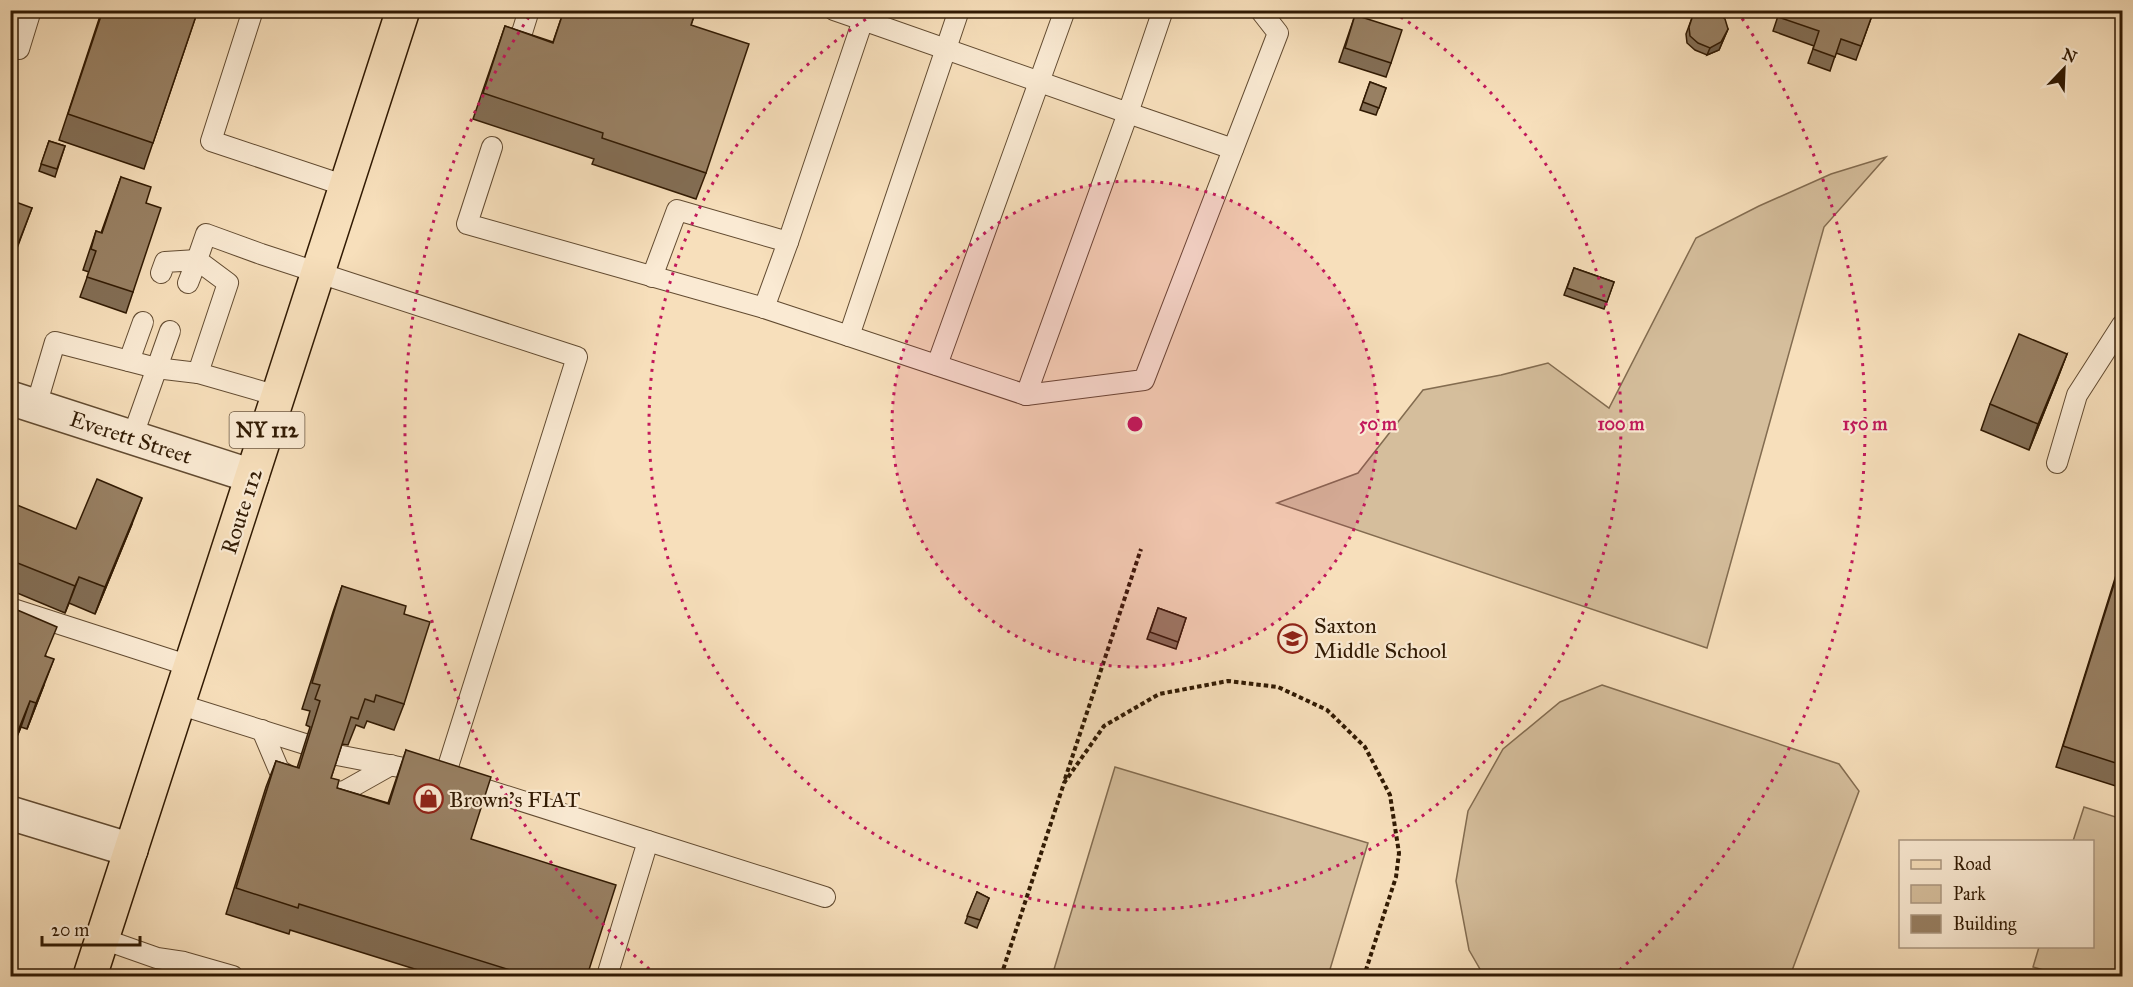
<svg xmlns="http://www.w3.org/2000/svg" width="2133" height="987" viewBox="0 0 2133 987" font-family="'IM FELL Great Primer',serif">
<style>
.green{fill:#d5be9c;stroke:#836c50;stroke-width:1.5}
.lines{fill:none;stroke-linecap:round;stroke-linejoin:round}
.lane-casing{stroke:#624b31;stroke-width:22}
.street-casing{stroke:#624b31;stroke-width:36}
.primary-casing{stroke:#311a03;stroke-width:36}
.path{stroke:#311a03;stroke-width:4;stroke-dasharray:4.5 3;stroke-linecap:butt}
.lane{stroke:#faead3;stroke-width:20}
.street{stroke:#faead3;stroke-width:33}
.primary{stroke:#f7dfbb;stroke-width:33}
.wall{fill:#836e55;stroke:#311a03;stroke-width:1.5}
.shaded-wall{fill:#6a5a45;stroke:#311a03;stroke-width:1.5}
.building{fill:#988063;stroke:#311a03;stroke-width:1.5}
.ring{fill:none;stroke:#c2185b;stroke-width:3;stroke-dasharray:3 6}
.labels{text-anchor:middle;stroke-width:4.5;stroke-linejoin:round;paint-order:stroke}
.shield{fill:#faead3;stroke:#6d5841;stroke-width:1.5}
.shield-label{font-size:21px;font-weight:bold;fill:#311a03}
.street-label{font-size:22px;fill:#311a03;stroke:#faead3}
.poi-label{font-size:22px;fill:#311a03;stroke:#faead3;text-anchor:start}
.centre{fill:#c2185b;stroke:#faead3;stroke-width:3}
.ring-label{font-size:18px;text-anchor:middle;font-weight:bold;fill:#c2185b;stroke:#faead3;stroke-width:4.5;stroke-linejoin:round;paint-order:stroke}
</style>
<rect width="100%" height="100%" fill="#f7dfbb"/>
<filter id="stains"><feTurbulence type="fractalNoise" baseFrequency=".00333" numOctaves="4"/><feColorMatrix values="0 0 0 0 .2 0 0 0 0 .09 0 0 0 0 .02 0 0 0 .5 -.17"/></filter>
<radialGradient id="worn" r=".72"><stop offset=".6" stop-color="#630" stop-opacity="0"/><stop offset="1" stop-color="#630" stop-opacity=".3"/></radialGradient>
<!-- green -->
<g class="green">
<path d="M1886 157 1824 227 1707 648 1277 503 1358 473 1423 390 1501 375 1548 363 1609 408 1696 238 1759 206 1831 174Z"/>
<path d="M1602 685 1839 764 1859 791 1790 976H1484L1469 950 1456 881 1468 811 1503 749 1560 702Z"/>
<path d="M1115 767 1368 843 1328 976H1052Z"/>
<path d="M2084 807 2122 819V976H2064L2033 967 2039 947 2092 946V842L2073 841Z"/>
</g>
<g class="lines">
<defs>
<g id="lane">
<path d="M253 10 211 141 346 186"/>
<path d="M834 10 863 20 866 10"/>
<path d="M520 39 529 10"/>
<path d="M19 49 31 10"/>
<path d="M492 147 467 224 764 308 849 336 959 10"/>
<path d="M161 273 165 262 197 260 188 283"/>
<path d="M652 277 677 210 788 242"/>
<path d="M764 308 788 242 863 20 1128 113 1163 10"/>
<path d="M849 336 1026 395 1128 113 1233 149"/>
<path d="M129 361 143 322"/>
<path d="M937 365 1065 10"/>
<path d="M198 373 278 396"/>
<path d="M1026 395 1144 380 1278 33 1260 10"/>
<path d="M36 406 55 342 156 368 198 373 228 283 197 260 206 234 261 254 577 357 445 776"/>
<path d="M132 438 170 331"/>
<path d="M2057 463 2077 395 2122 325"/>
<path d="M10 608 190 666"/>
<path d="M178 704 305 744"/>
<path d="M262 730 279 770 294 779"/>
<path d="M337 755 425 772"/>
<path d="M462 782 648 841 607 976"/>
<path d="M327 790 343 792 391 765"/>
<path d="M648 841 825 897"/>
<path d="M103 939 157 958 184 962 233 976"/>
</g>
<g id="street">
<path d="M10 398 252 476"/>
<path d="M10 813 131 850"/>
</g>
<path id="primary" d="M90 976 403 10"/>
</defs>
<!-- lane casing -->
<use href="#lane" class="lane-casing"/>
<!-- street casing -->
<use href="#street" class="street-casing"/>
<!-- primary casing -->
<use href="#primary" class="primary-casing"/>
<!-- path -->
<g class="path">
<path d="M1065 779 1141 549"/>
<path d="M1001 976 1064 783 1104 726 1159 694 1228 681 1278 687 1327 710 1365 747 1390 795 1399 853 1396 877 1364 976"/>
</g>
<!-- lane -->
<use href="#lane" class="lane"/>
<!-- street -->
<use href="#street" class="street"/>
<!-- primary -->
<use href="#primary" class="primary"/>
</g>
<!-- wall -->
<g class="wall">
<path d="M102 10H198L144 169 59 140Z"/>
<path d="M564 10H696L691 25 706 173 696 199 592 164 594 159 473 119 505 26 553 42Z"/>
<path d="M1664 10H1683L1680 17Z"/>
<path d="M1694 10H1723L1721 16 1728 29 1719 50 1707 55 1695 50 1687 43 1686 34 1693 15 1700 13Z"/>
<path d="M1780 10H1874L1856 60 1836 53 1830 71 1808 63 1814 46 1773 31Z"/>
<path d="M1355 15 1391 63 1386 77 1339 62Z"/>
<path d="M1370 82 1386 88 1376 115 1360 110Z"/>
<path d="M49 141 65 146 55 177 39 171Z"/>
<path d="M121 177 146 203 133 292 126 313 80 297 89 272 83 270 96 231 101 233Z"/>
<path d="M10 207 32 208 13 259 10 258Z"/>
<path d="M1574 268 1614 282 1604 309 1564 295Z"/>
<path d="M2067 354 2057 380 2029 450 1981 430 1990 404Z"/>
<path d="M2122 373V382L2120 381Z"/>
<path d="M10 522 76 529 132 524 95 614 69 603 65 613 10 590Z"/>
<path d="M2122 556V788L2056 767Z"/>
<path d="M342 586 404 614V704L394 730 367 721 364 728 356 725 348 745 342 744 331 778 337 788 388 803 406 750 471 839 587 976H437L290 930 289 934 226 914 266 787 276 761 297 768 310 727 306 725 310 711 302 709 333 612Z"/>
<path d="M1158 608 1186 618 1176 649 1147 639Z"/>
<path d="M10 619 46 656 44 685 27 729 21 727 10 753Z"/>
<path d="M977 892 989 898 977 928 965 923Z"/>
</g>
<!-- shaded-wall -->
<g class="shaded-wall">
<path d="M1728 29 1719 50 1707 55 1710 48Z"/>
<path d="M2067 354 2057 380 2029 450 2038 424Z"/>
<path d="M142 498 132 524 95 614 105 587Z"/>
<path d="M79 577 69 603 65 613 75 586Z"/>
<path d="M54 659 44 685 27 729 36 703Z"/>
<path d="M30 701 21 727 10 753 16 736Z"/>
</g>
<!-- building -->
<g class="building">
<path d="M103 10H198L153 143 68 114Z"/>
<path d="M564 10H696L691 25 749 44 706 173 602 138 603 133 483 93 505 26 553 43Z"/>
<path d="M1781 10H1874L1861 46 1841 39 1835 57 1813 49 1819 31 1778 17Z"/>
<path d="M1706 11 1717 13 1725 19 1728 29 1721 42 1710 48 1698 43 1690 36 1689 27 1693 15Z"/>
<path d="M1355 15 1402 30 1391 63 1345 48Z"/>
<path d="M1370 82 1386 88 1379 108 1363 102Z"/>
<path d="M49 141 65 146 57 169 41 164Z"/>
<path d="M121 177 151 187 146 203 161 208 133 292 87 277 96 251 91 249 96 231 102 233Z"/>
<path d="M13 201 32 208 15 252 10 250V207Z"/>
<path d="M1574 268 1614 282 1607 302 1567 288Z"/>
<path d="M2019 334 2067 354 2038 424 1990 404Z"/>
<path d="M97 479 142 498 105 587 79 577 75 586 10 560V522L17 505 76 529Z"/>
<path d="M2122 559V765L2063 746Z"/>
<path d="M342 586 406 606 404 614 430 622 404 704 376 695 374 702 365 699 358 719 351 717 331 778 339 780 337 788 389 804 406 750 491 777 471 839 616 885 587 976H529L299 904 298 908 236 888 276 761 299 768 320 701 315 699 320 685 312 683Z"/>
<path d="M1158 608 1186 618 1178 642 1150 632Z"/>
<path d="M15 609 57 627 45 656 54 659 36 703 30 701 16 736 10 734V619Z"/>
<path d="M977 892 989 898 980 920 967 916Z"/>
</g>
<!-- distance rings -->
<circle cx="1135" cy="424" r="243" fill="#c2185b" fill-opacity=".12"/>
<g class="ring">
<circle cx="1135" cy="424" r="243"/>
<path d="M1393 12A486 486 0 1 1 877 12"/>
<path d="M656 975A730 730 0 0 1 533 11M1737 11A730 730 0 0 1 1614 975"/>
</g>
<!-- icons -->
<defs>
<symbol id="school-ring" viewBox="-11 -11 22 22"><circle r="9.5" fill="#faead3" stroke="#8f2418" stroke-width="1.5"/><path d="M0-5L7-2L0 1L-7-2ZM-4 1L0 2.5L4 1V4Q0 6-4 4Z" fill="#8f2418"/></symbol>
<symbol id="shop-ring" viewBox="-11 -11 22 22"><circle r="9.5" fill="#faead3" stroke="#8f2418" stroke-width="1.5"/><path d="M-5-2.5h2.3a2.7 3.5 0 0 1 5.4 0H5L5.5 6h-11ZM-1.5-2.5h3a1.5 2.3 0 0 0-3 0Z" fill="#8f2418"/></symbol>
</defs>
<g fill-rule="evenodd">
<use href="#school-ring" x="1276" y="622" width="33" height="33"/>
<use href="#shop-ring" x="412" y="782" width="33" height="33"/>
</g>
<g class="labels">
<!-- shield labels -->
<rect class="shield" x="229.5" y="412" width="75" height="36" rx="4.5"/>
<g class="shield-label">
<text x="267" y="437">NY 112</text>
</g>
<!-- street labels -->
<g class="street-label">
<text transform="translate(131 437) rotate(18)" y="8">Everett Street</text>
<text transform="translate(241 511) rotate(-72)" y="8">Route 112</text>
</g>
<!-- poi labels -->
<g class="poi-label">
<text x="1314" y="633">Saxton<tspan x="1314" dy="25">Middle School</tspan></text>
<text x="449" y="807">Brown's FIAT</text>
</g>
</g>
<circle cx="1135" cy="424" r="9" class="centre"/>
<g class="ring-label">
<text x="1378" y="430">50 m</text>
<text x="1621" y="430">100 m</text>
<text x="1865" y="430">150 m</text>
</g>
<!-- margin -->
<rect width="2133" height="987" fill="none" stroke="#f7dfbb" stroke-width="36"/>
<rect x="12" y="12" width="2109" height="963" fill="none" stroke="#311a03" stroke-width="3"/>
<rect x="18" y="18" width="2097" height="951" fill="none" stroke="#311a03" stroke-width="1.5"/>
<!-- legend -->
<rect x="1899" y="840" width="195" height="108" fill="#faead3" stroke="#aa9780" stroke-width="1.5"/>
<rect x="1911" y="860" width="30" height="9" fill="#f7dfbb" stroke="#aa9780" stroke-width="1.5"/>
<text x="1953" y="870" font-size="18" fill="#311a03">Road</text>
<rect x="1911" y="885" width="30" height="18" fill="#d5be9c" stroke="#aa9780" stroke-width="1.5"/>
<text x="1953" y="900" font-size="18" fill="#311a03">Park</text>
<rect x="1911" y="915" width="30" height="18" fill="#988063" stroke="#aa9780" stroke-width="1.5"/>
<text x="1953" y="930" font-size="18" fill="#311a03">Building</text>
<!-- north arrow -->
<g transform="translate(2064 69) rotate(23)" stroke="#faead3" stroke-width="4.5" paint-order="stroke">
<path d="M0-4.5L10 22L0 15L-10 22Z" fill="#311a03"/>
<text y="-9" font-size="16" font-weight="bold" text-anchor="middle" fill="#311a03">N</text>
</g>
<!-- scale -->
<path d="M42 936v9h98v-9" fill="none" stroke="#311a03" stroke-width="3"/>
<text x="51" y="936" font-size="18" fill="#311a03" stroke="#faead3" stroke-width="4.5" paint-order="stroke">20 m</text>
<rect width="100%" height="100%" filter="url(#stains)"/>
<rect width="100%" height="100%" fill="url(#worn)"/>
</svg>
